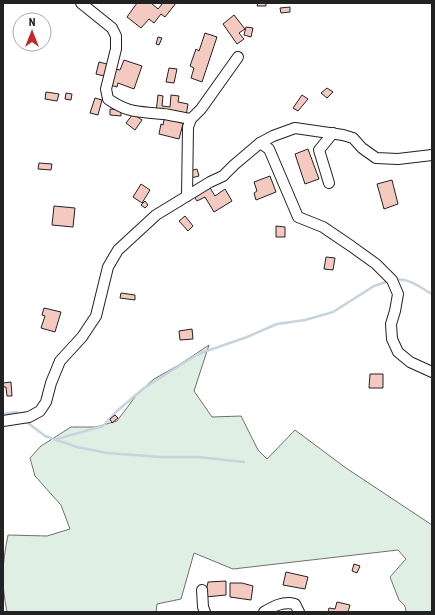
<svg xmlns="http://www.w3.org/2000/svg" width="435" height="615" viewBox="0 0 435 615" font-family="'Roboto Condensed',sans-serif">
<style>
.green{fill:#e0efe3;stroke:#6f6f6f}
.lines{fill:none;stroke-linecap:round;stroke-linejoin:round}
.stream{stroke:#c7d3dd;stroke-width:2.5}
.building{fill:#f3c9c0;stroke:#222}
.minor-casing{stroke:#222;stroke-width:12}
.minor{stroke:#fff;stroke-width:10}
</style>
<rect width="100%" height="100%" fill="#fff"/>
<!-- green -->
<path class="green" d="M209 345 194 391 212 417 241 416 258 450 267 459 295 430 346 468 432 525V612H406L405 606 399 600 390 577 406 559 398 550 233 569 194 553 181 599 157 604 156 612H7C1 582 2 565 8 535L47 536 70 529 61 505 35 476 30 458 41 446 71 427H96L117 421 138 393 154 379 179 365Z"/>
<g class="lines">
<!-- stream -->
<g class="stream">
<path d="M395 280C408 277 421 288 432 294"/>
<path d="M3 414 16 412 19 415"/>
<path d="M24 420 45 436 77 447 107 453 161 457H198L244 462"/>
<path d="M57 439 103 426 117 411 144 388 198 354 247 337 277 324 305 320 333 312 374 286 389 281"/>
</g>
</g>
<!-- building -->
<g class="building">
<path d="M137 3H151L158 9 163 3H176L165 17 161 14 154 23 149 19 141 28 127 17Z"/>
<path d="M258 3H266V6H257Z"/>
<path d="M290 7V12L281 13 280 8Z"/>
<path d="M234 15 245 29 239 33 244 39 237 44 223 24Z"/>
<path d="M246 27 253 28 251 37 244 35Z"/>
<path d="M205 33 217 37 202 82 191 78 194 68 190 66 196 49 199 51Z"/>
<path d="M158 37 162 38 159 45 156 44Z"/>
<path d="M124 60 142 66 134 89 118 83 117 87 110 85 115 69 120 70Z"/>
<path d="M99 62 107 64 104 76 96 74Z"/>
<path d="M169 68 177 69 174 83 166 82Z"/>
<path d="M327 88 333 92 327 98 321 93Z"/>
<path d="M46 92 59 94 57 101 45 99Z"/>
<path d="M66 93 72 94 71 100 65 99Z"/>
<path d="M158 95 163 96 162 106 170 107 171 95 179 96 178 102 188 104 186 116 156 112Z"/>
<path d="M302 95 308 99 298 111 293 108Z"/>
<path d="M95 98 102 100 98 115 90 113Z"/>
<path d="M110 109 121 110V116L110 115Z"/>
<path d="M133 114 142 120 135 130 126 123Z"/>
<path d="M165 115 184 120 179 139 159 134 161 124 163 125Z"/>
<path d="M308 149 319 179 305 184 295 154Z"/>
<path d="M39 163 52 164 51 170 38 169Z"/>
<path d="M197 169 199 176 191 178 189 171Z"/>
<path d="M270 176 276 192 256 200 254 193 257 191 254 182Z"/>
<path d="M392 180 398 204 384 209 377 184Z"/>
<path d="M141 184 150 190 142 203 133 197Z"/>
<path d="M209 186 215 196 225 189 232 201 214 212 205 197 197 201 193 195Z"/>
<path d="M145 201 148 205 145 208 141 205Z"/>
<path d="M54 206 75 208 73 227 52 225Z"/>
<path d="M185 216 193 226 188 231 179 221Z"/>
<path d="M276 226 285 227V237H276Z"/>
<path d="M326 257 335 258 333 270 324 269Z"/>
<path d="M121 293 135 295V300L120 298Z"/>
<path d="M44 308 61 312 55 332 41 328 45 316 42 315Z"/>
<path d="M192 329 193 339 180 340 179 331Z"/>
<path d="M370 374H383V388H369Z"/>
<path d="M11 382 12 396H7L6 387H3V383Z"/>
<path d="M115 415 118 418 112 423 110 419Z"/>
<path d="M354 564 360 566 357 573 352 571Z"/>
<path d="M286 572 308 577 305 589 283 585Z"/>
<path d="M226 581V595L205 597 208 582Z"/>
<path d="M230 583H242L253 586 251 600 230 597Z"/>
<path d="M337 602 350 605 348 612H328L329 608 335 609Z"/>
</g>
<g class="lines">
<defs>
<g id="minor">
<path d="M81 3 112 28 116 36V49L106 89 108 99C130 114 138 111 163 114 173 115 182 118 191 119"/>
<path d="M260 143 269 149 298 217 323 227 351 246 376 264 392 280 398 294 395 311 391 324 392 339 398 352 410 362 432 372"/>
<path d="M329 183 319 150 333 133"/>
<path d="M187 196 188 127 191 119 201 109 238 57"/>
<path d="M3 421 29 417 40 411 46 402 51 383 60 361 82 337 96 316 108 267 118 250 156 215 210 182 223 176 234 165 260 143 273 136 295 128 343 135 353 138 362 148 376 158 398 159 432 155"/>
<path d="M202 590 203 607 205 612"/>
<path d="M264 612C274 606 283 601 295 604L299 612"/>
</g>
</defs>
<!-- minor casing -->
<use href="#minor" class="minor-casing"/>
<!-- minor -->
<use href="#minor" class="minor"/>
</g>
<!-- border -->
<rect width="435" height="615" fill="none" stroke="#222222" stroke-width="8"/>
<!-- north arrow -->
<g transform="translate(32 32)"><circle r="19" fill="#ffffff" stroke="#a7a7a7"/>
<path d="M0-3L7 15L0 10L-7 15Z" fill="#c62828"/>
<text y="-6" font-size="11" font-weight="bold" text-anchor="middle" fill="#222222">N</text>
</g>
</svg>
